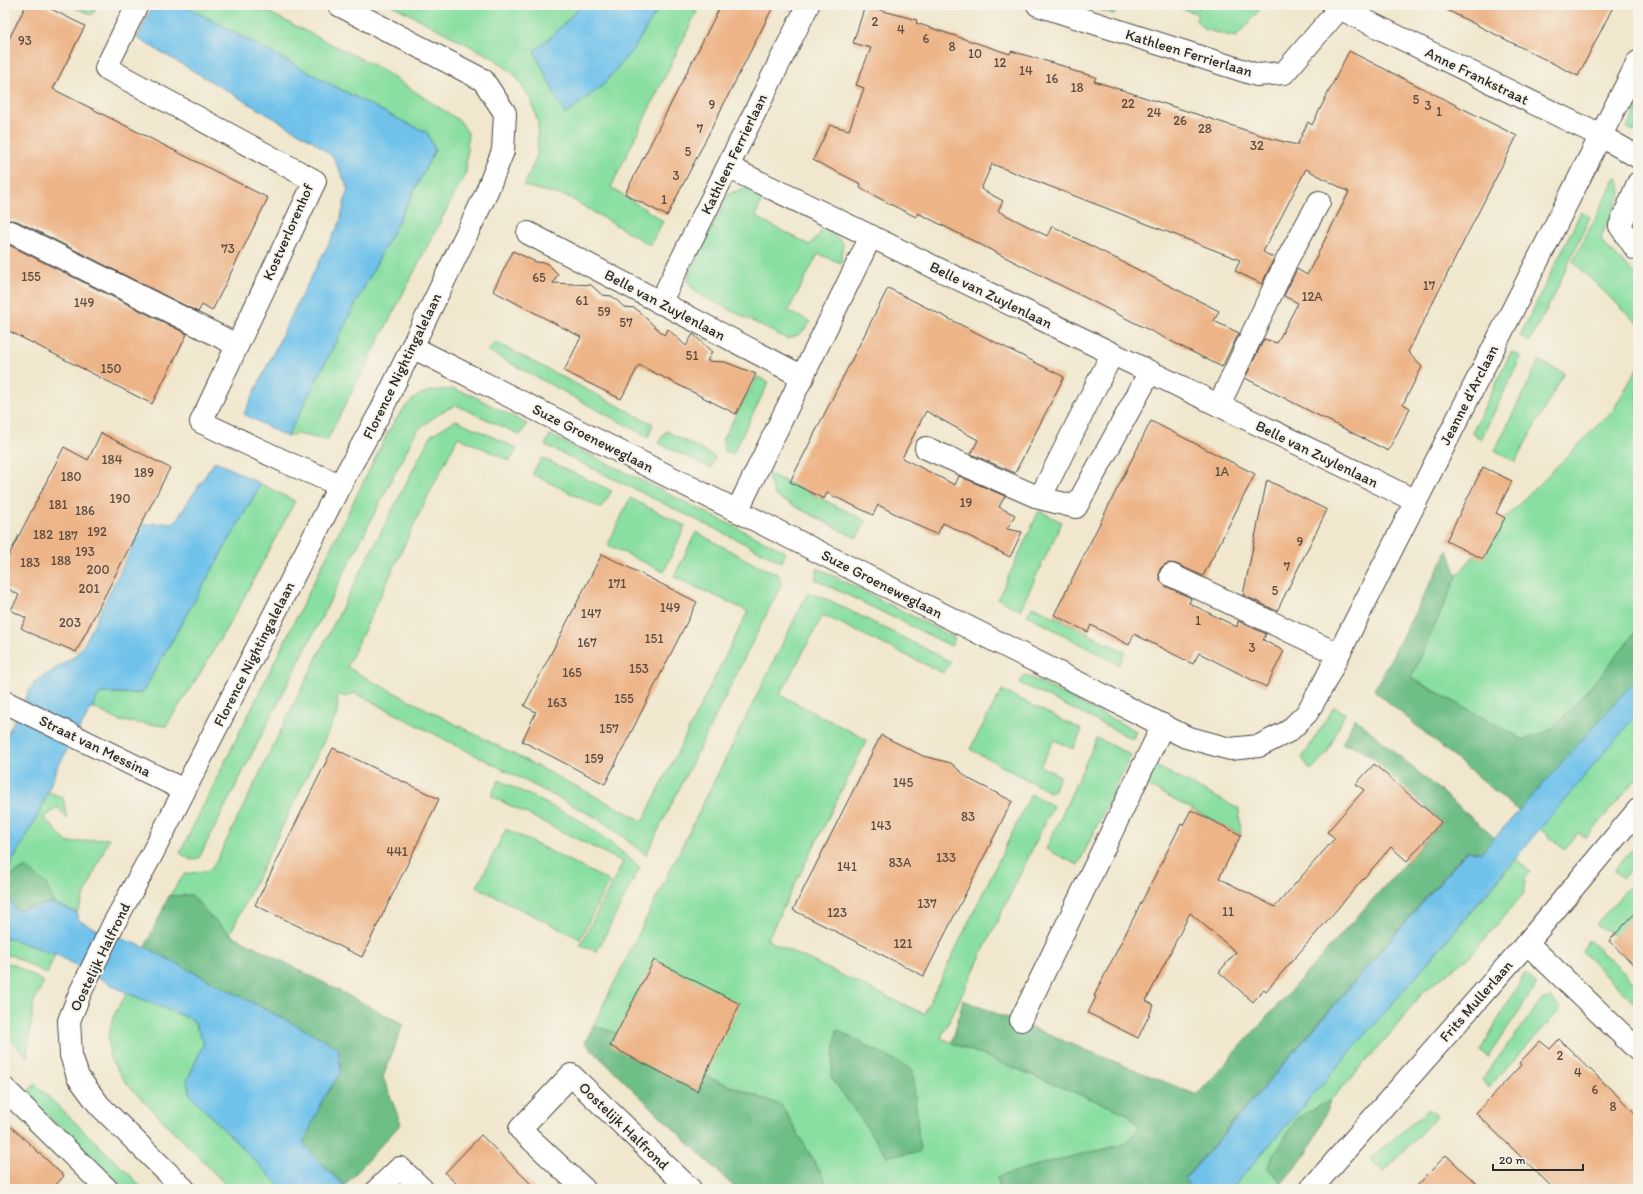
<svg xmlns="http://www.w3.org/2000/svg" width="1643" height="1194" viewBox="0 0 1643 1194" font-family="Itim,sans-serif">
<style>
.green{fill:#89dfa2;stroke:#5a8566}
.forest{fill:#6ebe88;stroke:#4c745a}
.water{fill:#6fc2eb;stroke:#4d768b}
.building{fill:#edb487}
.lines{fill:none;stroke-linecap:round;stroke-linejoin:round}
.minor-casing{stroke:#494743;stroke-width:24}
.minor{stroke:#fff;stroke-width:22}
.labels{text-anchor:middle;stroke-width:4;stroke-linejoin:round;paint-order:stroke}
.number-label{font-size:13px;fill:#5c4d42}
.street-label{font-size:15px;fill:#2b2b2b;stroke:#f7f3e8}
</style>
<rect width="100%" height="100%" fill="#f7f3e8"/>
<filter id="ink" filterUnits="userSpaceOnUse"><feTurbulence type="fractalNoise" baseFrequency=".025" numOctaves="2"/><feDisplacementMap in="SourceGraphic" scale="8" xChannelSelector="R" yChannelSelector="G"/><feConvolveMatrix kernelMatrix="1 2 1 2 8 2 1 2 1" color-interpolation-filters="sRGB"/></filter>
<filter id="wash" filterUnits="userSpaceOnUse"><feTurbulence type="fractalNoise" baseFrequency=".012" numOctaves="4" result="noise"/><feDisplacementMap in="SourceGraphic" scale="16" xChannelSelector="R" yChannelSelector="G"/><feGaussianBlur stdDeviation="0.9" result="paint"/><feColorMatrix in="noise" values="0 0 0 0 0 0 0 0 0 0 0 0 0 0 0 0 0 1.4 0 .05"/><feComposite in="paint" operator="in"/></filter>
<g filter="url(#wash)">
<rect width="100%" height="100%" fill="#f0e7ce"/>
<!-- green -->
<g class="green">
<path d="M70 5H97L92 15Z"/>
<path d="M183 5H254L377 67 460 121 468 133 466 172 327 440 296 434 287 437 435 150 427 132 408 124 336 87Z"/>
<path d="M392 5H582L552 36 534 51 635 47 660 5H700L611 187 663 221 650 245 568 197 524 186 537 155 538 123 531 100 516 76 495 59Z"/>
<path d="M1085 5H1119L1114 14Z"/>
<path d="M1170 5H1200L1199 9 1201 5 1263 6 1236 37 1203 29 1196 20 1198 14Z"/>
<path d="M1638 106V123L1634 131 1627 128Z"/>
<path d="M1616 177 1620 183 1621 193 1601 237 1603 243 1634 273 1638 269V324L1573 262Z"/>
<path d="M744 188 763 194 756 217 810 245 825 227 843 243 841 263 818 254 788 311 811 322 800 334 787 339 697 293 688 282 689 272 729 194Z"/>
<path d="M1581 212 1590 217 1552 299 1529 342 1520 336Z"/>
<path d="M495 342 653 424 648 437 488 351Z"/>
<path d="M1511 352 1521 357 1481 439 1472 433Z"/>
<path d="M1539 361 1564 373 1515 462 1495 450Z"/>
<path d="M1638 367V629L1600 676 1553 729 1524 740 1411 678 1457 576 1505 518 1614 409Z"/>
<path d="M757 377 769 382 732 455 725 451 722 440Z"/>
<path d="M453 389 471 395 527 424 520 435 456 405C441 412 429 420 416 432L199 858 191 860 180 853 387 434C397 417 409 396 430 391 437 390 445 390 453 389Z"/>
<path d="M456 420 517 448 510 461 458 437 418 516 347 667 370 680 643 821 748 611 674 577 696 532 756 565 778 574 782 583 646 855 601 820 355 693 346 697 338 694 337 714 230 934 209 915 192 895 169 896 185 874 209 870 216 862 328 635 431 435Z"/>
<path d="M666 431 715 457 711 468 658 443Z"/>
<path d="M550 435 786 552 782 562 545 445Z"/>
<path d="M542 458 612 491 601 508 532 474Z"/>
<path d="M766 472 867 521 856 538 775 496Z"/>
<path d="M261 484 295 501 239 607 202 670 166 726 120 721 92 707 100 693H142Z"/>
<path d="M630 498 685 526 664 572 608 545Z"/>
<path d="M1039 511 1062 522 1020 610 998 599Z"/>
<path d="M818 568 955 638 951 646 815 579Z"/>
<path d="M808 592 831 601 951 662 943 673 823 615 780 695 867 740 767 940 924 1014 1031 794 1053 806 941 1038 1128 1114 1139 1127 1126 1144 1048 1162 997 1177 999 1189H830L782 1106 695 1072 631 1037 593 1026Z"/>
<path d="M1033 606 1125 652 1119 665 1027 615Z"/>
<path d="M1025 675 1136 731 1133 739 1020 683Z"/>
<path d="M1002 690 1082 730 1073 749 1054 740 1040 766 1060 776 1052 793 970 749Z"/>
<path d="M1638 702V777L1586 838 1578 832 1565 850 1534 824Z"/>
<path d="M1334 707 1345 713 1327 753 1311 770 1302 758Z"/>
<path d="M1097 738 1131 755 1078 865 1046 849Z"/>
<path d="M1154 765 1239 809 1241 835 1146 785Z"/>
<path d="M499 780 577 819 602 836 640 867 597 951 580 946 623 862 491 796Z"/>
<path d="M48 792 63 797 67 819 58 807 44 818 68 843 109 838 77 913 54 903 46 884 5 879V875L40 811Z"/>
<path d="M506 829 609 881 580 939 477 887Z"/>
<path d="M1638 843V861L1623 878 1614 871Z"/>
<path d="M1516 859 1530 872 1525 878V892L1470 956 1424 991 1391 1033 1331 1100 1297 1119 1267 1167 1282 1183 1277 1189H1231L1399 996Z"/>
<path d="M1638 877V911L1614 936 1596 924Z"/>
<path d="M5 937 55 954 47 974 13 956 5 955Z"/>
<path d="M1589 940 1638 986V1007L1582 952Z"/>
<path d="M5 963 13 964 44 982 34 1001 27 1056 5 1035Z"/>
<path d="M1525 973 1537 984 1488 1057 1480 1051Z"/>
<path d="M127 993 193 1020 204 1043 187 1081 191 1096 283 1189H230L127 1084 110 1059 108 1037 115 1013Z"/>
<path d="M1551 998 1561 1009 1488 1088 1482 1079 1543 999Z"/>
<path d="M35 1084 140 1185 137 1189H122L26 1094Z"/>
<path d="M1429 1109 1437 1116 1384 1172 1370 1159Z"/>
</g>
<!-- forest -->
<g class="forest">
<path d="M1448 550 1457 576 1411 678 1524 740 1553 729 1600 676 1638 629V702L1534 824 1374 690Z"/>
<path d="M1355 718 1495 838 1482 853 1466 851 1185 1178 1191 1187 1189 1189H999L997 1177 1048 1162 1126 1144 1139 1127 1128 1114 952 1043 963 1000 1197 1095 1442 822 1375 760 1359 748 1342 744Z"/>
<path d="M26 867 46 884 54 903 16 910 5 889V879Z"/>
<path d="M192 895 209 915 230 934 403 1024 383 1077 401 1124C381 1144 364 1165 345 1185L323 1166 303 1144 323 1099 341 1072 338 1047 145 947 169 896Z"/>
<path d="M593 1026 631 1037 695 1072 782 1106 830 1189H736L589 1047 585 1042Z"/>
<path d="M837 1030 913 1070 920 1152 887 1156 831 1077Z"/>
<path d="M1331 1100 1308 1152 1282 1183 1267 1167 1297 1118Z"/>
</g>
<!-- water -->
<g class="water">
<path d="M153 5H183L336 87 408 124 427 132 435 150 287 437 244 414 295 308 340 222 348 188 333 157 313 141 137 38Z"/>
<path d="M582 5H660L635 47 602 86 565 115 534 51 552 36Z"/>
<path d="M215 461 261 484 142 693H100L57 768 40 811 5 875V740L23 702 35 682 75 656 84 644 143 525 175 522Z"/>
<path d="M1638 677V713L1399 996 1231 1189H1189L1190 1187 1185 1179 1467 851 1482 852Z"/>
<path d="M5 889 16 910 54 903 77 913 78 920 102 932 145 947 338 1047 341 1072 323 1099 303 1144 323 1166 348 1189H283L191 1096 187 1081 204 1043 193 1020 127 993 55 954 5 937Z"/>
</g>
<g id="blocks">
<!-- building -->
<g class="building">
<path d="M26 5H43L85 26 53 89 268 198 212 311 202 305 198 312 17 221 11 220 5 221V47Z"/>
<path d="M721 5H774L667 216 625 194Z"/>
<path d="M1437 5H1614L1578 76Z"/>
<path d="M865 6 917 20 916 23 1010 54 1011 51 1070 68V70L1096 77 1094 81 1273 139 1297 145 1308 122 1312 125 1349 51 1517 136 1408 352 1422 367 1403 404 1410 408 1388 451 1245 378 1264 339 1277 343 1298 303 1284 296 1297 269 1307 275 1349 192 1306 169 1263 252 1274 258 1262 284 1235 271 1240 260 992 164 981 189 1003 201 998 211 1047 236 1052 226 1219 311 1214 321 1239 333 1222 367 918 213 916 217 892 205 860 188 861 184 813 160 830 125 849 130 864 88 856 85 871 48 853 43Z"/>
<path d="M5 243 187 334 152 404 5 329Z"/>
<path d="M513 251 536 262 547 263 558 274 553 283 591 285 602 295 612 296 624 307 635 308 664 335 668 329 686 346 693 334 712 352 707 361 725 362 756 374 736 414 639 365 621 399 564 371 581 337 493 291Z"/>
<path d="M888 288 1064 377 1015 473 971 454 978 440 926 411 902 458 955 485 959 476 1005 496 999 507 1015 515 1007 529 1022 532 1010 557 943 523 937 535 878 505 873 515 827 493 824 499 790 482Z"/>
<path d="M1151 421 1255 474 1203 576 1176 564 1170 563 1164 565 1160 569 1159 576 1161 582 1165 586 1191 598 1189 603 1237 627 1238 621 1266 634 1263 640 1284 651 1266 687 1199 653 1193 664 1134 634 1129 645 1091 625 1088 632 1054 615Z"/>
<path d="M101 433 170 468 76 652 60 645 59 647 21 628 26 618 11 610 19 595 5 587V563L64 447 88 460Z"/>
<path d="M1483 467 1512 481 1496 513 1505 518 1483 559 1446 541Z"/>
<path d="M1267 480 1327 510 1277 611 1243 595Z"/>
<path d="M602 554 697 602 605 784 522 741 536 712 524 706Z"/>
<path d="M881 735 923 756 951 763 969 779 1012 801 924 976 793 910Z"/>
<path d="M333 748 439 799 362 957 255 905Z"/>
<path d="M1374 764 1441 822 1407 861 1391 847 1266 991 1264 989 1253 1002 1219 972 1236 952 1190 913 1146 1001 1154 1005 1138 1038 1088 1013 1096 997 1094 996 1139 907 1181 824 1183 825 1191 810 1241 835 1219 878 1275 907 1335 838 1327 832 1364 790 1356 784Z"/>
<path d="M1638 910V969L1609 941Z"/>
<path d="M654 960 740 1004 697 1091 610 1046Z"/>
<path d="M1559 1039 1638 1116V1189H1554L1476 1113 1521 1065 1519 1063 1540 1041 1550 1049Z"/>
<path d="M5 1121 64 1176 52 1189H5Z"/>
<path d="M481 1135 536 1189H462L445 1173Z"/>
<path d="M1446 1155 1482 1189H1414Z"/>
</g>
</g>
</g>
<g filter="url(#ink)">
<use href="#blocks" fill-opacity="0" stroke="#494743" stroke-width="1"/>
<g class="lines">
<defs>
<g id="minor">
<path d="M137 5 106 68 315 181 201 422 290 464 340 485"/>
<path d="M1038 5 1257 75 1284 73 1339 9"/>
<path d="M1333 5 1601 136 1638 157"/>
<path d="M728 167 1416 501"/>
<path d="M11 232 237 345"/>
<path d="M528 233 803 377"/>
<path d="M1636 249 1620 226 1638 183"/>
<path d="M660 303 808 5"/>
<path d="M412 347 1186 737 1230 749 1259 746 1289 731 1307 713 1323 685 1638 62"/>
<path d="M1112 354 1040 498 1076 507 1150 372"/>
<path d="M1219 405 1288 258 1319 202"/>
<path d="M926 448 1040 498"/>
<path d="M737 511 871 236"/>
<path d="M1171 575 1338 654"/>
<path d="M5 702 184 790"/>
<path d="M1527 943 1638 1050"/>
<path d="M1021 1020 1163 725"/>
<path d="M5 1089 107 1189"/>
<path d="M184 1189 99 1105 78 1077 71 1055 69 1021 80 993 113 925 152 854 340 485 382 409 485 196 503 151 505 113 483 80 339 5"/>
<path d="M378 1189 400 1168 422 1189"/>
<path d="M584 1189 520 1129 571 1075 690 1189"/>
<path d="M1311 1189 1527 943 1638 810"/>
</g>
</defs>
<!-- minor casing -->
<use href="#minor" class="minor-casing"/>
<!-- minor -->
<use href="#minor" class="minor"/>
</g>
</g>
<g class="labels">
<!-- number labels -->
<g class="number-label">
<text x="875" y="26">2</text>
<text x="901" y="34">4</text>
<text x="926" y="43">6</text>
<text x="25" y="45">93</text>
<text x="952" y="51">8</text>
<text x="975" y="58">10</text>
<text x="1000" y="67">12</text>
<text x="1026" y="75">14</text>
<text x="1052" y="83">16</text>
<text x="1077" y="92">18</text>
<text x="1416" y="104">5</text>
<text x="1128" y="108">22</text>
<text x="712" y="109">9</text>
<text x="1428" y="110">3</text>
<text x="1439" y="116">1</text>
<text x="1154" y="117">24</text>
<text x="1180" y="125">26</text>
<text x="700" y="133">7</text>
<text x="1205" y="133">28</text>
<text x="1257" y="150">32</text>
<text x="688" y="156">5</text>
<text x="676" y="180">3</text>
<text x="664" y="204">1</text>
<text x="228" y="253">73</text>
<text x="31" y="281">155</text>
<text x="539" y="282">65</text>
<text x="1429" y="290">17</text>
<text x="1312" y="301">12A</text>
<text x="582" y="305">61</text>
<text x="84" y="307">149</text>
<text x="604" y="316">59</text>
<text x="626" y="327">57</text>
<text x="692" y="360">51</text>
<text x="111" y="373">150</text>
<text x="112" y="464">184</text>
<text x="1222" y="476">1A</text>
<text x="144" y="477">189</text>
<text x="71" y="481">180</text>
<text x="120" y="503">190</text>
<text x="966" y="507">19</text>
<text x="58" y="509">181</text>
<text x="85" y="515">186</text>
<text x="97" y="536">192</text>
<text x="43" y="539">182</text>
<text x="68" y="540">187</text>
<text x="1300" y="546">9</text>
<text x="85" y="556">193</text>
<text x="61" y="565">188</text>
<text x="30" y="567">183</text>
<text x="1287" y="571">7</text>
<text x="98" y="574">200</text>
<text x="617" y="588">171</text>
<text x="89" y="593">201</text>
<text x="1275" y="595">5</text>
<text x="670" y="612">149</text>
<text x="591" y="618">147</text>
<text x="1198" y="625">1</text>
<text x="70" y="627">203</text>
<text x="654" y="643">151</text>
<text x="587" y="647">167</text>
<text x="1252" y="652">3</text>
<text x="639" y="673">153</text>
<text x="572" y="677">165</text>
<text x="624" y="703">155</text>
<text x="557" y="707">163</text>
<text x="609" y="733">157</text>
<text x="594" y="763">159</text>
<text x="903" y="787">145</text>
<text x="968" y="821">83</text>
<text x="881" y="830">143</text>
<text x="397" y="856">441</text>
<text x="946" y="862">133</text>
<text x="900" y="867">83A</text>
<text x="847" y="871">141</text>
<text x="927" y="908">137</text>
<text x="1228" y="916">11</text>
<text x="837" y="917">123</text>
<text x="903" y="948">121</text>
<text x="1560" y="1060">2</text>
<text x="1578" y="1077">4</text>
<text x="1595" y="1094">6</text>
<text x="1613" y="1111">8</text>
</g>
<!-- street labels -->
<g class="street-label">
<text transform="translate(1189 53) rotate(17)" y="5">Kathleen Ferrierlaan</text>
<text transform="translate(1477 76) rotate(26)" y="5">Anne Frankstraat</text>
<text transform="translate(734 154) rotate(-64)" y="5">Kathleen Ferrierlaan</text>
<text transform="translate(288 232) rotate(-66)" y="5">Kostverlorenhof</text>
<text transform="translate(991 295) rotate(26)" y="5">Belle van Zuylenlaan</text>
<text transform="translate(665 305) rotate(28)" y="5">Belle van Zuylenlaan</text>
<text transform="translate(402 366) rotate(-64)" y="5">Florence Nightingalelaan</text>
<text transform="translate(1469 395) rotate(-63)" y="5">Jeanne d'Arclaan</text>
<text transform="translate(593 438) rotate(27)" y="5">Suze Groeneweglaan</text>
<text transform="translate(1317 454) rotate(26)" y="5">Belle van Zuylenlaan</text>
<text transform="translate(882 584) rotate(27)" y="5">Suze Groeneweglaan</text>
<text transform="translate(254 654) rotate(-63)" y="5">Florence Nightingalelaan</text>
<text transform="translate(95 746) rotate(26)" y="5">Straat van Messina</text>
<text transform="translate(100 957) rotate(-64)" y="5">Oostelijk Halfrond</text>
<text transform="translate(1476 1001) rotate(-49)" y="5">Frits Mullerlaan</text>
<text transform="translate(624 1126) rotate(44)" y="5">Oostelijk Halfrond</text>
</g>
</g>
<!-- margin -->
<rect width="1643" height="1194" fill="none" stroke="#f7f3e8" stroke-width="20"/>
<!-- scale -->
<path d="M1493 1164v6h90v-6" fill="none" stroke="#2b2b2b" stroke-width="2"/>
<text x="1499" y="1164" font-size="12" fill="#2b2b2b" stroke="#f7f3e8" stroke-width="3" paint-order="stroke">20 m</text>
</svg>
